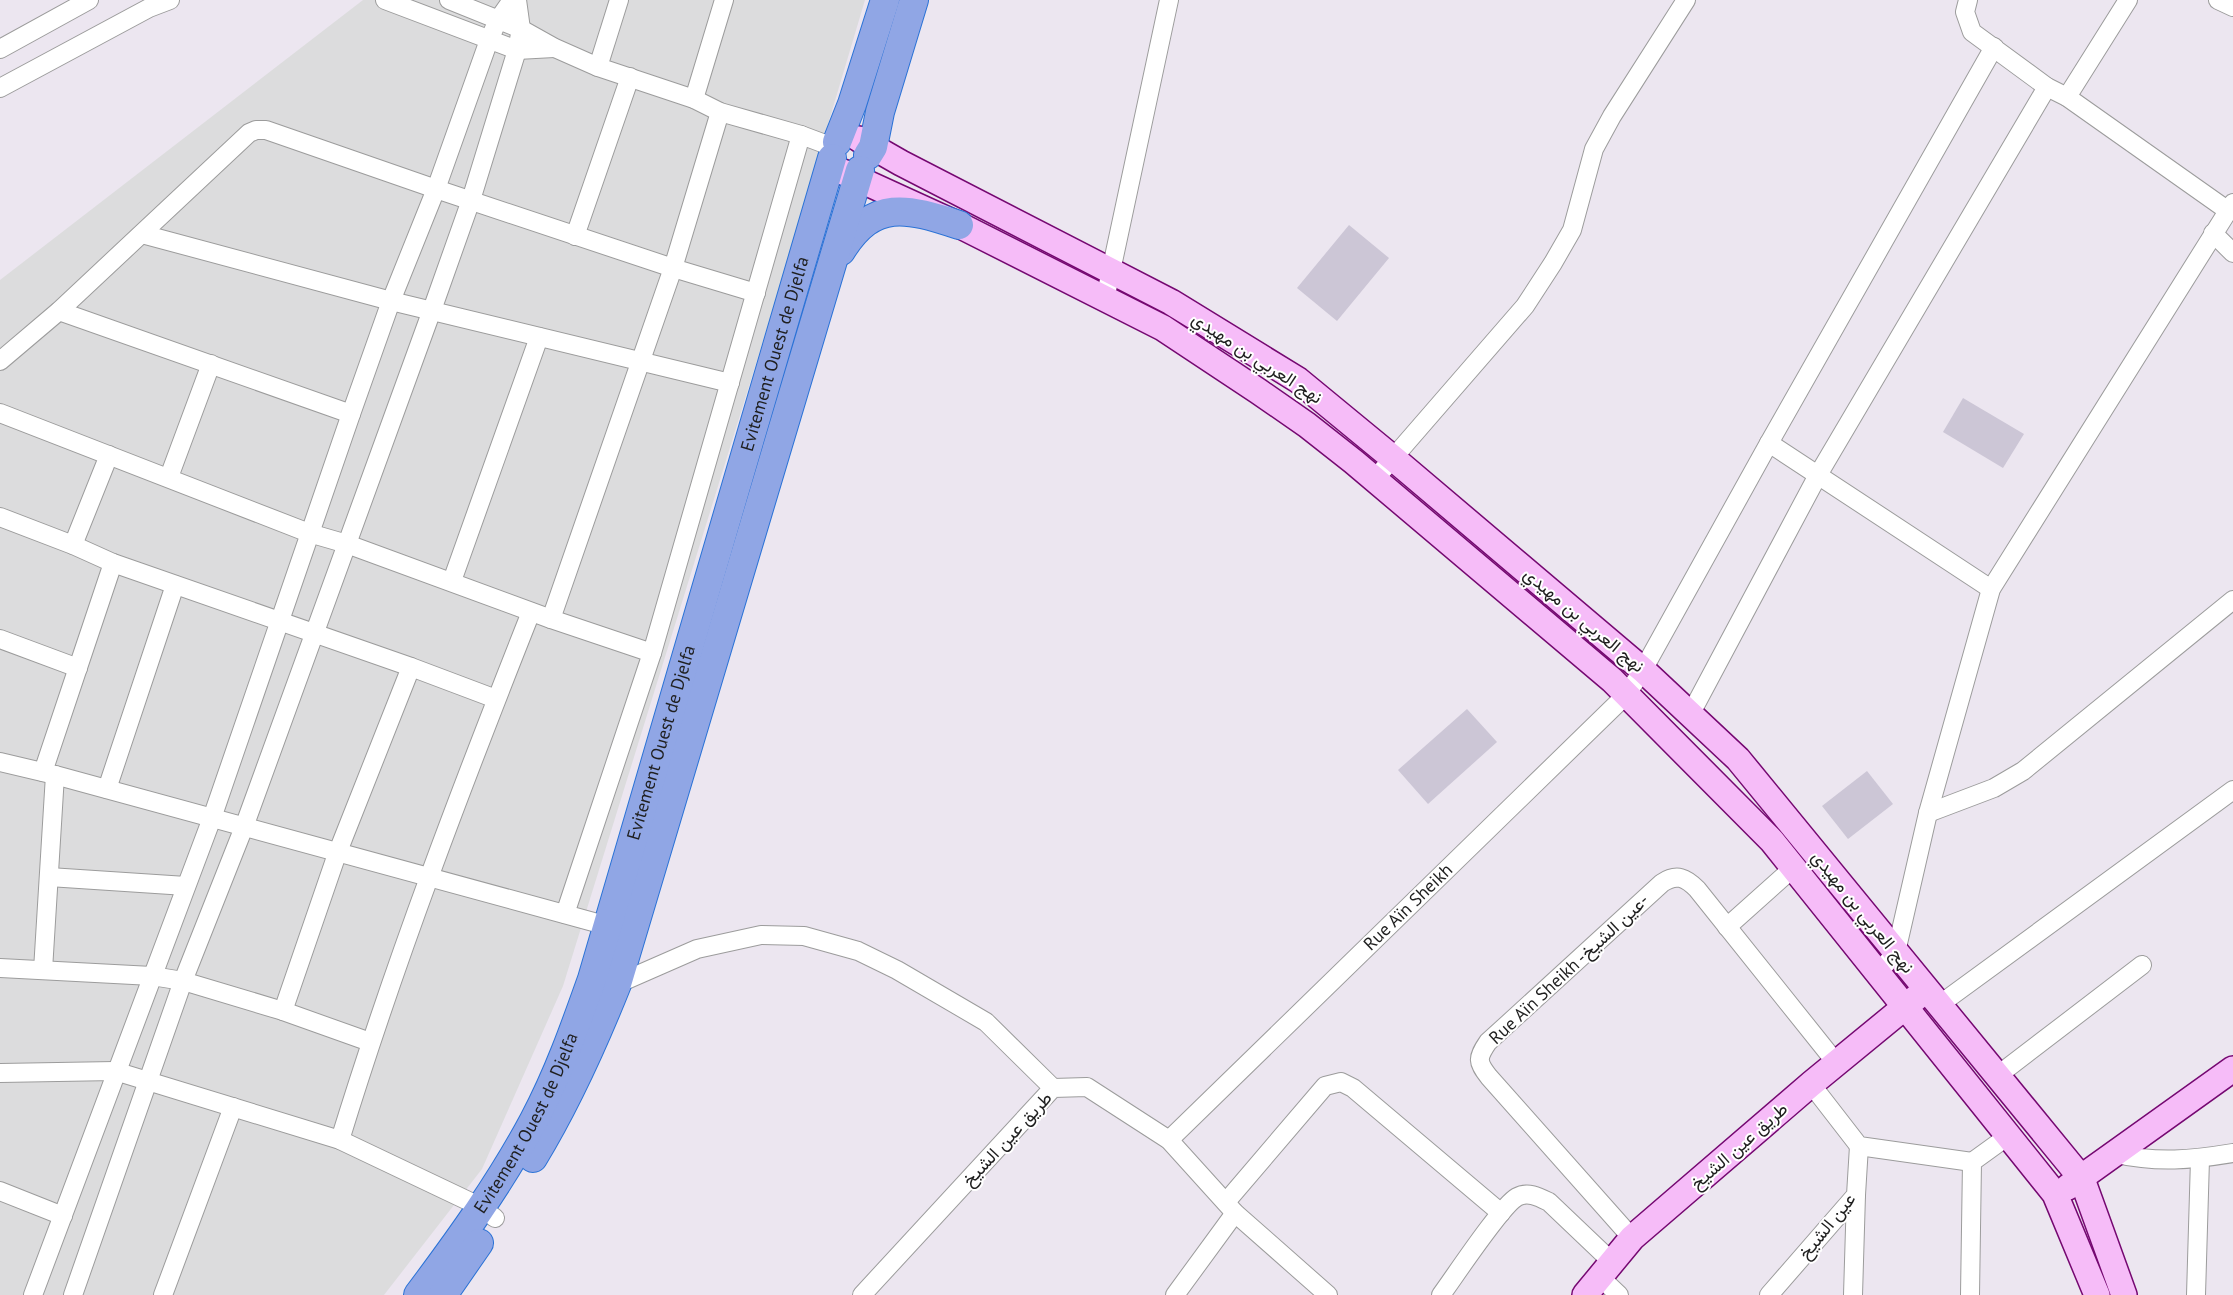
<svg xmlns="http://www.w3.org/2000/svg" width="2233" height="1295" viewBox="0 0 2233 1295" font-family="'PT Sans',Vazirmatn,sans-serif">
<style>
.residential{fill:#dcdcdd}
.building{fill:#ccc6d6}
.lines{fill:none;stroke-linecap:round;stroke-linejoin:round}
.street-casing{stroke:#9c9c9c;stroke-width:20}
.secondary-casing{stroke:#750871;stroke-width:28}
.highway-casing{stroke:#2a72d6;stroke-width:30}
.street{stroke:#fff;stroke-width:18}
.secondary{stroke:#f6bcf8;stroke-width:25}
.highway{stroke:#90a6e5;stroke-width:28}
.labels{text-anchor:middle;stroke-width:4;stroke-linejoin:round;paint-order:stroke}
.street-label{font-size:18px;fill:#1f1f1f;stroke:#fff}
</style>
<rect width="100%" height="100%" fill="#ece6f0"/>
<!-- residential -->
<path class="residential" d="M363 0H865L772 312 563 986 482 1169 384 1295H0V280Z"/>
<!-- building -->
<g class="building">
<path d="M1349 225 1389 258 1337 321 1297 288Z"/>
<path d="M1963 398 2024 434 2003 468 1943 432Z"/>
<path d="M1467 709 1497 742 1428 804 1398 770Z"/>
<path d="M1867 771 1893 804 1848 839 1822 806Z"/>
</g>
<g class="lines">
<defs>
<g id="street">
<path d="M385 0 517 50 554 48"/>
<path d="M449 0 521 29 555 48 598 67 694 99 720 112 801 135 833 147"/>
<path d="M1968 0 1965 12 1972 32 2047 87 2067 97 2227 210"/>
<path d="M2218 0 2233 7"/>
<path d="M0 49 89 0"/>
<path d="M598 67 619 0"/>
<path d="M0 88 149 8 170 0"/>
<path d="M2067 97 2128 0"/>
<path d="M694 99 724 0"/>
<path d="M2213 233 2233 253"/>
<path d="M142 234 391 301 730 383"/>
<path d="M575 236 630 77"/>
<path d="M1105 299 1169 0"/>
<path d="M59 311 351 414"/>
<path d="M0 361 59 311 249 133 256 130H266L436 189 673 268 756 293"/>
<path d="M0 413 309 533 347 544 551 619 652 653"/>
<path d="M1769 443 1991 589"/>
<path d="M169 477 211 364"/>
<path d="M1374 480 1525 306 1553 263 1572 230 1594 149 1612 116 1686 0"/>
<path d="M0 517 73 545 113 563 411 667 496 699"/>
<path d="M73 545 109 455"/>
<path d="M452 581 539 337"/>
<path d="M551 619 673 268 720 112"/>
<path d="M0 639 78 668"/>
<path d="M1690 715 1818 475 2047 87"/>
<path d="M0 762 55 775 608 926"/>
<path d="M43 772 113 563"/>
<path d="M107 789 175 585"/>
<path d="M1928 813 1994 788 2023 771 2233 600"/>
<path d="M49 877 186 886"/>
<path d="M565 914 652 653 801 135"/>
<path d="M1727 927 1793 868"/>
<path d="M0 968 152 976 183 981 283 1011 370 1042"/>
<path d="M43 970 55 775"/>
<path d="M1879 972 1896 952 1928 813 1991 589 2233 203"/>
<path d="M613 983 617 984 697 949 761 935 804 936 858 951 897 970 986 1022 1053 1088"/>
<path d="M1939 1005 2233 790"/>
<path d="M283 1011 337 854 411 667"/>
<path d="M0 1073 115 1071 340 1140 481 1207 495 1218"/>
<path d="M1997 1076 2142 965"/>
<path d="M1811 1084 1859 1146 1972 1162"/>
<path d="M340 1140C395 961 462 786 531 612"/>
<path d="M1169 1140 1626 695 1643 670 1769 443 1994 47"/>
<path d="M2116 1154C2158 1163 2191 1160 2233 1153"/>
<path d="M0 1191 63 1216"/>
<path d="M1226 1202 1325 1086 1341 1082 1353 1088 1501 1213"/>
<path d="M1632 1238 1489 1077C1477 1062 1477 1058 1488 1042L1662 883C1677 873 1686 878 1697 889L1837 1064"/>
<path d="M1599 1276 1619 1295"/>
<path d="M33 1295 212 818 351 414 391 301 436 189 489 40 498 20 512 0"/>
<path d="M73 1295 183 981 244 827 432 310 471 200 517 50 521 29 517 0"/>
<path d="M163 1295 233 1107"/>
<path d="M862 1295 1053 1088 1087 1087 1169 1140 1235 1213 1328 1295"/>
<path d="M1175 1295 1235 1213"/>
<path d="M1441 1295C1455 1276 1501 1206 1517 1197 1528 1191 1539 1197 1549 1202L1611 1261"/>
<path d="M1769 1295 1856 1195 1859 1146"/>
<path d="M1853 1295 1856 1195"/>
<path d="M1970 1295 1972 1162 2008 1136"/>
<path d="M2196 1295 2200 1159"/>
</g>
<g id="secondary">
<path d="M859 139 901 163 1171 302 1298 380 1394 459 1643 670 1738 759 2082 1179 2124 1295"/>
<path d="M843 172 959 225 1163 328 1258 391 1307 425 1354 462 1612 680 1772 841 2055 1194 2097 1295"/>
<path d="M2068 1187 2233 1069"/>
<path d="M1585 1295 1632 1238 1811 1084 1917 997"/>
</g>
<g id="highway">
<path d="M837 142 852 104 885 0"/>
<path d="M868 155 873 147 880 112 914 0"/>
<path d="M841 251C874 198 907 208 959 225"/>
<path d="M533 1158C567 1102 593 1044 617 984L860 170"/>
<path id="s1" d="M418 1295C460 1239 501 1182 534 1120 558 1075 575 1027 592 979L832 158"/>
<path d="M443 1295 479 1243"/>
</g>
</defs>
<!-- street casing -->
<use href="#street" class="street-casing"/>
<!-- secondary casing -->
<use href="#secondary" class="secondary-casing"/>
<!-- highway casing -->
<use href="#highway" class="highway-casing"/>
<!-- street -->
<use href="#street" class="street"/>
<!-- secondary -->
<use href="#secondary" class="secondary"/>
<!-- highway -->
<use href="#highway" class="highway"/>
</g>
<g class="labels">
<!-- street labels -->
<g class="street-label">
<text dy="6" stroke="none"><textPath href="#s1" startOffset="1014">Evitement Ouest de Djelfa</textPath></text>
<text transform="translate(1257 358) rotate(33)" y="6">نهج العربي بن مهيدي</text>
<text transform="translate(1584 620) rotate(40)" y="6">نهج العربي بن مهيدي</text>
<text dy="6" stroke="none"><textPath href="#s1" startOffset="609">Evitement Ouest de Djelfa</textPath></text>
<text transform="translate(1408 907) rotate(-44)" y="6">Rue Aïn Sheikh</text>
<text transform="translate(1863 912) rotate(51)" y="6">نهج العربي بن مهيدي</text>
<text transform="translate(1569 969) rotate(-43)" y="6">Rue Aïn Sheikh -عين الشيخ-</text>
<text dy="6" stroke="none"><textPath href="#s1" startOffset="204">Evitement Ouest de Djelfa</textPath></text>
<text transform="translate(1007 1139) rotate(-47)" y="6">طريق عين الشيخ</text>
<text transform="translate(1739 1146) rotate(-41)" y="6">طريق عين الشيخ</text>
<text transform="translate(1827 1226) rotate(-51)" y="6">عين الشيخ</text>
</g>
</g>
</svg>
